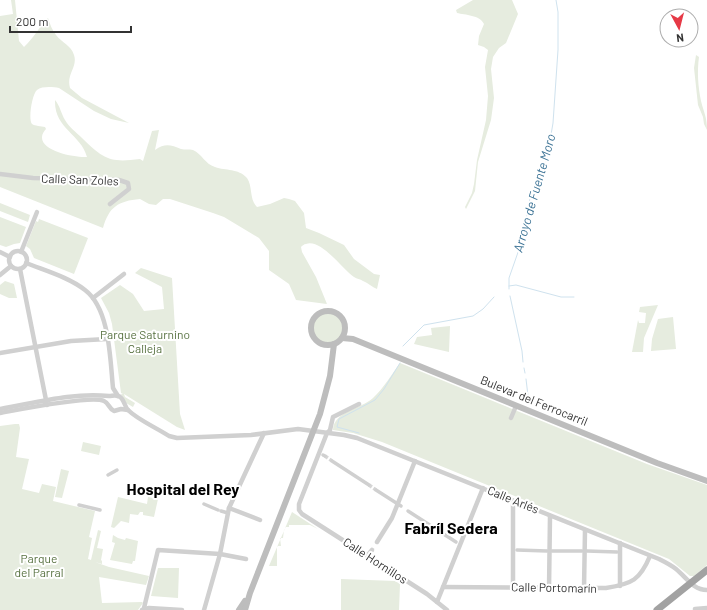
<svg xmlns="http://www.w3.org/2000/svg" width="707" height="610" viewBox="0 0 707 610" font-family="Barlow,sans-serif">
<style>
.green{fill:#e6ecdf}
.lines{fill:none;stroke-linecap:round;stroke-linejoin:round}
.stream{stroke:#cfe2ee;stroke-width:1}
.pedestrian-tunnel{stroke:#d6d6d6;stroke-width:3.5;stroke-dasharray:3.5 2;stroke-linecap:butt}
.pedestrian{stroke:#d0d0d0;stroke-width:3.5}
.minor{stroke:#d0d0d0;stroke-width:4.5}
.secondary{stroke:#bdbdbd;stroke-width:6}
.trunk{stroke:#a2a2a2;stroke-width:7}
.labels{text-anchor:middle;stroke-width:4;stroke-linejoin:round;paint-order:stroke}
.street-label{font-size:12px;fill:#333;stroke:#fff}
.park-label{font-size:12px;fill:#56703f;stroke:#fff}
.water-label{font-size:13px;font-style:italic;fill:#3f7597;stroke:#fff}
.district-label{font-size:16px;font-weight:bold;fill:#000;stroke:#fff}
</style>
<rect width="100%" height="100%" fill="#fff"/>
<!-- green -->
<g class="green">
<path d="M11 0H15L19 41 24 47C33 39 39 27 48 18 50 24 52 30 56 35 62 43 71 45 74 55 78 67 66 74 70 88L82 98 129 123 111 119 94 111 59 88C53 87 42 86 37 90 32 94 28 120 32 124 35 126 41 126 45 127L46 129C44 131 42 134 42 137 41 152 77 158 87 157 81 134 54 129 55 100 60 106 61 113 65 120 69 127 76 132 82 138 104 159 109 163 140 159L143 161 152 131 159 130 155 150C165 143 171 145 181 149 185 150 189 149 193 150 202 154 205 164 215 167 226 171 238 168 247 178 253 187 249 199 257 207L270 204 284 198 289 199 295 201 304 213 306 228 319 233 344 245 354 259 374 274 380 275 377 289C372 287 368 283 363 281 360 279 357 279 354 277 343 270 321 238 306 244 304 244 302 246 301 247L302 252 316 277 327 304 296 300 289 284 269 270V251L259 238 224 217 213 213 170 199H163L156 205 149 204 140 199C118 201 109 207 103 228L0 187V16L13 14Z"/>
<path d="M473 0H512L518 14 506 43 499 48 493 57 491 69 494 98 491 120 478 162 475 191 466 209 465 207 472 193 474 184 477 160 486 120 488 96 485 67 488 50 484 47 478 45 479 36 484 24C480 15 465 15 457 13L456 10Z"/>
<path d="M696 55 699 57C697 72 698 86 701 101 704 113 707 117 707 130L704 124 703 117 698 105 694 68Z"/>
<path d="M0 203 30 215 28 222 0 211Z"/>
<path d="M0 217 26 227 20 243 14 244 6 247 0 245Z"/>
<path d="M39 219 88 238 74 274 34 258 30 249 26 246 36 221 38 222Z"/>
<path d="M141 268 172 278 180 414 185 430 177 427 124 394 125 397 135 403 133 407 126 403 121 394H123L121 393 112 324 109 313 101 298 120 285 133 294 144 311 164 309 162 287 135 273Z"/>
<path d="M5 281 14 284 17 298H9L0 294V285Z"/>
<path d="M658 305 644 338 643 352H632L638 320 639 323H645L646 313 639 312 640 307Z"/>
<circle cx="328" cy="328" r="16"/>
<path d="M673 317 676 349 651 351 652 339 658 319Z"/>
<path d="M450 326 449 352 414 344 417 337 432 335 431 328Z"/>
<path d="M400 363 647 464 707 485V565L694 576H690L669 559 382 442 353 433 333 430C334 411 361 409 373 398 383 389 392 374 400 363Z"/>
<path d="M15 424H19L20 428 16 457 29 459 22 489 39 493 42 484 56 487 53 501 95 511 89 537 92 538 88 559 91 560 98 530 101 531 97 548 103 549 101 560 102 561V564L95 562 109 567 149 576 146 585 99 577 102 603 142 602 143 603 138 610H0V426Z"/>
<path d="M83 442 101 446 99 455 81 451Z"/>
<path d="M61 469 69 471 62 498 55 497Z"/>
<path d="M118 497 147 504 148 497 158 499 154 517 143 515V512H140L138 515 130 514 129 523 121 521 114 528 111 527Z"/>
<path d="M292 512 318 529 310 525H289V527H286L284 530 283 538H280L281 546H277V566H269Z"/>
<path d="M113 535 118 538 125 540 126 538 138 541 135 561H133L132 564 110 560 115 543 112 542Z"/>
<path d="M158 568H179L178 598 151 596Z"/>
<path d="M341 579 395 581 400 584 399 610H341Z"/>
</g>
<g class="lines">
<!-- stream -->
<g class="stream">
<path d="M509 286 516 285 561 297H574"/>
<path d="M509 289V278L523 238 530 198 547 158 553 123 558 50V12L556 0"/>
<path d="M510 296 522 351 523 362"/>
<path d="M403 346 424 325 473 316 483 309 494 297"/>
<path d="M524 368 525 373"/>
<path d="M526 379 529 404"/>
<path d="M359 433 337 427 339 419 375 400 384 389 400 363"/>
</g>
<!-- pedestrian-tunnel -->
<g class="pedestrian-tunnel">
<path d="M325 456 332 461"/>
<path d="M369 485 376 490"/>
</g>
<!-- pedestrian -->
<g class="pedestrian">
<path d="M323 455 325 456"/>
<path d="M332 461 369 485"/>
<path d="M108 475 117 470"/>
<path d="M376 490 401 506"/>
<path d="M204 504 218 510"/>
<path d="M79 505 100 510"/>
<path d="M221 511 228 513"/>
<path d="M408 511 456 542"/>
<path d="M517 550 547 551"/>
<path d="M552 551H582"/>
<path d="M587 551 617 552"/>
</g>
<!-- minor -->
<g class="minor">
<path d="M0 174 33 178 119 180 128 183 129 189 110 204"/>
<circle cx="18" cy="260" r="9"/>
<path d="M0 252 10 257"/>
<path d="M21 252 37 212"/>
<path d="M26 263C46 271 68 277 85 290 110 309 110 359 113 388L118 396"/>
<path d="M20 269 47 405"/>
<path d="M0 275 11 266"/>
<path d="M93 298 124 274"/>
<path d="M0 353 71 341 107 339"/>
<path d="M359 404 333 417 330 430 327 433 299 504V510L302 514 427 594 447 610"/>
<path d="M0 409C35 403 73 392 109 396 112 396 115 395 118 396 124 397 124 406 128 410 138 420 157 428 169 436L177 438 251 435 298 429 344 435 357 438 659 559C665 562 671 565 676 569 686 577 693 590 707 590"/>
<path d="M0 413C17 410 91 395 104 401 109 403 109 409 114 411L121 409 128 410"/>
<path d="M511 418 516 406"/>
<path d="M229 508 260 520"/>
<path d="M377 542 392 518 415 461"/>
<path d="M367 556 372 550"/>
<path d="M620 586V543"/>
<path d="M443 587 606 588C632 584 640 580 650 556"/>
<path d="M513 588V501"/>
<path d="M549 589 550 516"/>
<path d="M584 589 585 530"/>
<path d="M437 602 483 488"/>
<path d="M144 608 158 550 220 554 246 559"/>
<path d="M695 609 707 608"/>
<path d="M142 610 149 608 182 610"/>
<path d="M204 610 220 554 229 508 264 433"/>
</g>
<!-- secondary -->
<g class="secondary">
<circle cx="328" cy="328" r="17"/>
<path d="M342 338 353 339 657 463 707 481"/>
<path d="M239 610 245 601"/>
<path d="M245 610 250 593 320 414 330 376 334 344"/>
</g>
<!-- trunk -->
<path class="trunk" d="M657 610 707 570"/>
</g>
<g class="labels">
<!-- street labels -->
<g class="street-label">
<text transform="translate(80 180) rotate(2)" y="4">Calle San Zoles</text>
<text transform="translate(534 401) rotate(22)" y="4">Bulevar del Ferrocarril</text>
<text transform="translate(513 500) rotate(22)" y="4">Calle Arlés</text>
<text transform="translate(375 561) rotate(33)" y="4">Calle Hornillos</text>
<text transform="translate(554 588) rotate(1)" y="4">Calle Portomarín</text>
</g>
<!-- park labels -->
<g class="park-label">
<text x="145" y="339">Parque Saturnino<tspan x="145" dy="14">Calleja</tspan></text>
<text x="39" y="563">Parque<tspan x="39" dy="14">del Parral</tspan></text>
</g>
<!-- water labels -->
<g class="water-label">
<text transform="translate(534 193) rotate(-74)" y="5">Arroyo de Fuente Moro</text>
</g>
<!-- district labels -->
<g class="district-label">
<text x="183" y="495">Hospital del Rey</text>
<text x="451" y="534">Fabríl Sedera</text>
</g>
</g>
<!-- north arrow -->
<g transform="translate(679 28) rotate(173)"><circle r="19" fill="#ffffff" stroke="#adadad"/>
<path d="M0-3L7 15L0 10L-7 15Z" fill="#e63946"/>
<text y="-6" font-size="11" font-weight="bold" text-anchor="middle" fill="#333333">N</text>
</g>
<!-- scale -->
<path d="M10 26v6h121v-6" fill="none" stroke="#333333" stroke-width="2"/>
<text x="16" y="26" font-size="12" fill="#333333" stroke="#ffffff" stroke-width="3" paint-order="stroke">200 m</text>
</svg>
